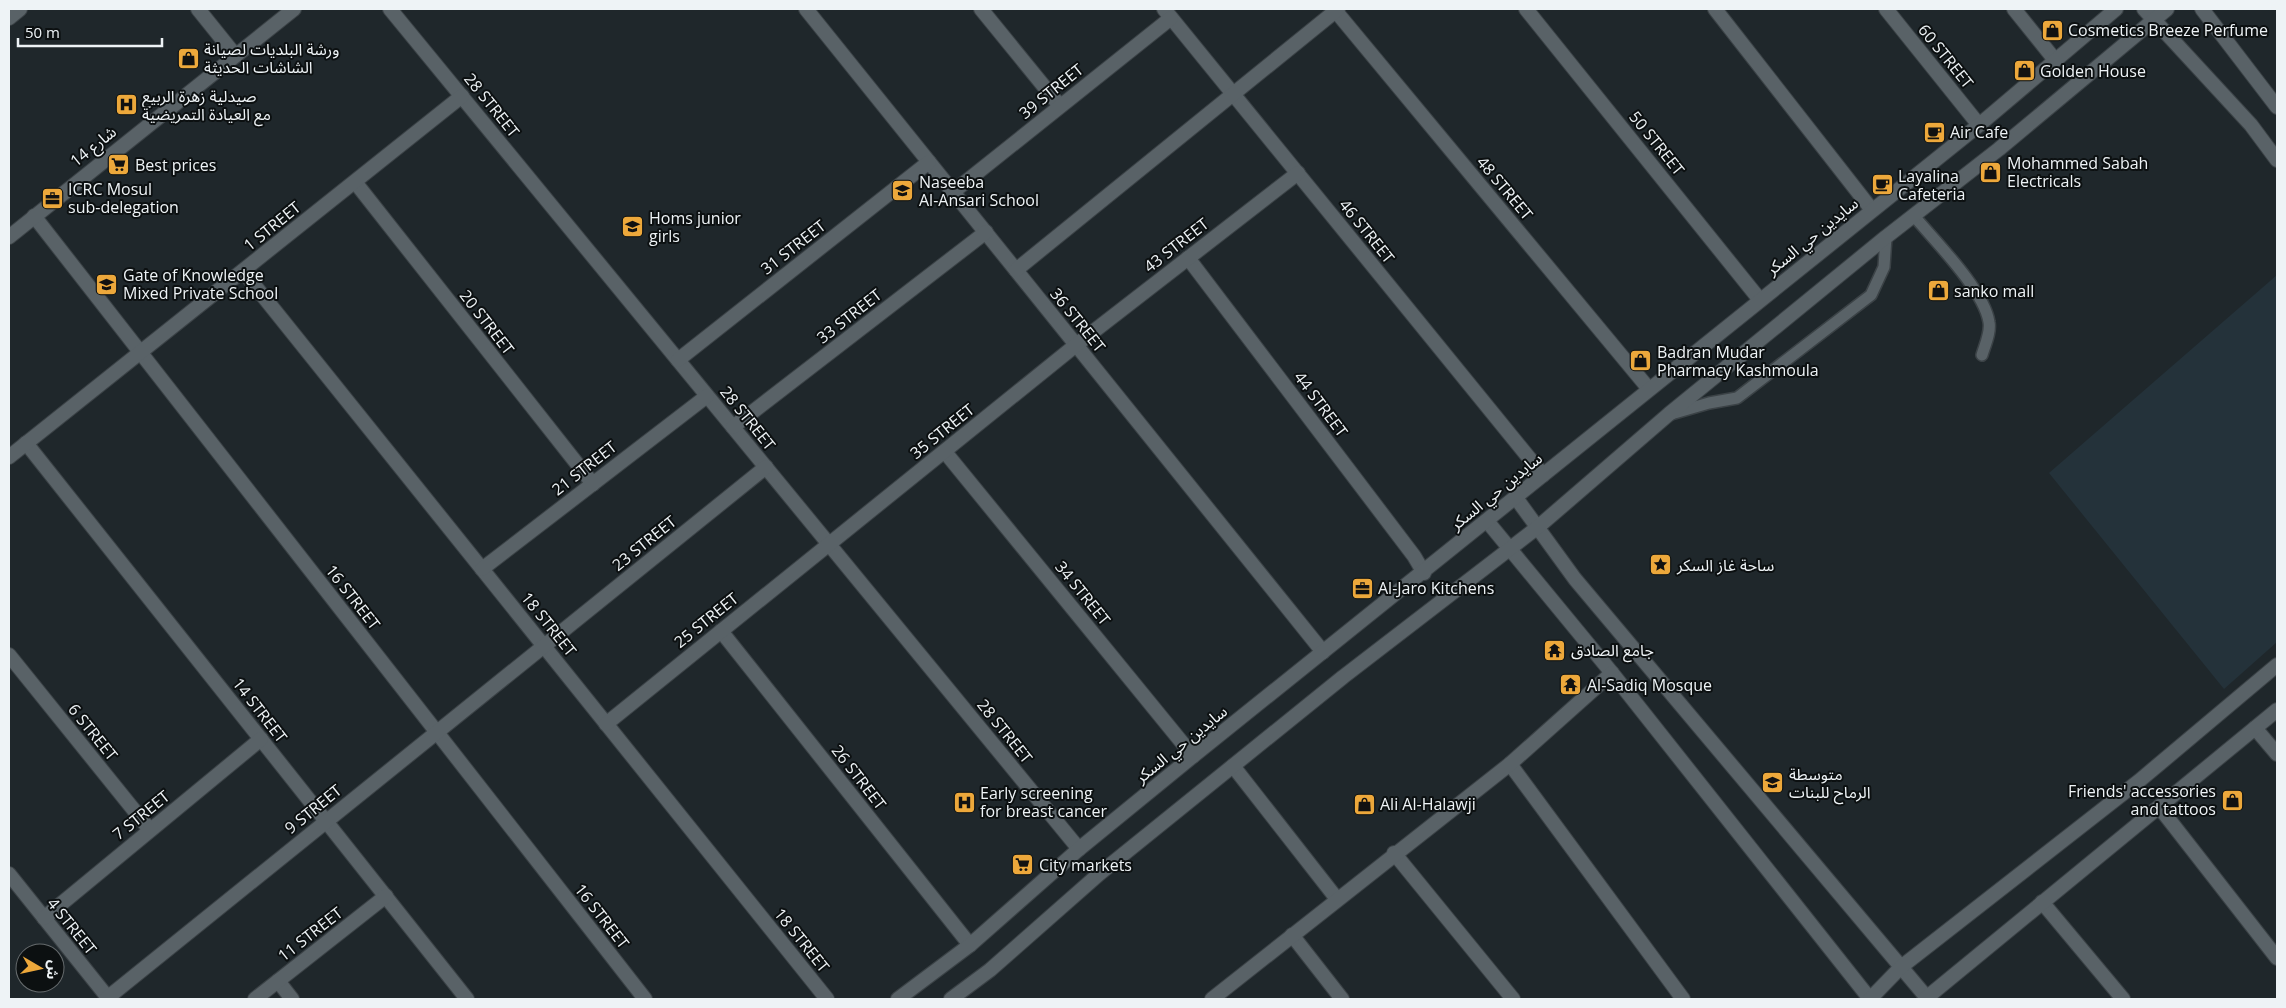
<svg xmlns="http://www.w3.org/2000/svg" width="2286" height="1008" viewBox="0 0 2286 1008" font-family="'Open Sans','Noto Sans Arabic',sans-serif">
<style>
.built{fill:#24323a}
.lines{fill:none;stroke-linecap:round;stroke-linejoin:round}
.service-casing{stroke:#3b4246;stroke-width:14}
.minor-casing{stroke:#3b4246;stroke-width:16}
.tertiary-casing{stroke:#3b4246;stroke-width:16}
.service{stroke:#596267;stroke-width:11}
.minor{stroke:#596267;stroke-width:14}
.tertiary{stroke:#596267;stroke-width:14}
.labels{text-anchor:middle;stroke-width:4;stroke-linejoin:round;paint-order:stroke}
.poi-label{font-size:16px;fill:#eef3f6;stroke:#0c1011;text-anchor:start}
.street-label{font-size:16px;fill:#eef3f6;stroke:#0c1011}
</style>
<rect width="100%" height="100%" fill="#1f272b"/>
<!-- built -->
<path class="built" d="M2277 275V642L2224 689 2049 473Z"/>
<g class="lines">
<defs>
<g id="service">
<path d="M1914 216C1935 241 1984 290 1989 322 1991 332 1985 345 1982 355"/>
<path d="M1671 414 1709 403 1737 398 1871 295 1884 267 1886 237"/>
</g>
<g id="minor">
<path d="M198 9 235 55"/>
<path d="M390 9 1079 849"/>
<path d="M806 9 1323 652"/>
<path d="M981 9 1060 106"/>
<path d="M1164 9 1543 475"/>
<path d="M1334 9 1649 389"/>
<path d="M1526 9 1760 300"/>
<path d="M1715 9 1872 210"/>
<path d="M1886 9 1979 125"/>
<path d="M2014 9 2055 60"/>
<path d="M9 18 20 9"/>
<path d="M355 182 593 484"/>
<path d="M953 192 1171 18"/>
<path d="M34 216 645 999"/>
<path d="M1188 258 1414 556 1424 573"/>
<path d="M1016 270 1338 9"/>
<path d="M243 271 827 999"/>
<path d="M678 360 929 162"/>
<path d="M733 427 986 232"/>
<path d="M26 443 467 999"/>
<path d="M945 452 1193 756"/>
<path d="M9 457 462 96"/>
<path d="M1516 498 1575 579 1928 999"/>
<path d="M1487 521 1612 673 1870 999"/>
<path d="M482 569 707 396"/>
<path d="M721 631 970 945"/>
<path d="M9 655 150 830"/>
<path d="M606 724 1076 345 1298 173"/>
<path d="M2255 728 2277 754"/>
<path d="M1510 764 1683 999"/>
<path d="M1233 766 1337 899"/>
<path d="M2160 808 2277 958"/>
<path d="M1394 853 1513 999"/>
<path d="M9 874 109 999"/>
<path d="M2042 902 2123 999"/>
<path d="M44 918 261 739"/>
<path d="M1292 935 1342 999"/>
<path d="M278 981 292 999"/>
<path d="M106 999 766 467"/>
<path d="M255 999 386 896"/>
<path d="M1212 999 1510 764 1612 673"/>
<path d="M1870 999 1901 967 2139 781 2277 665"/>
<path d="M1925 999 2277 710"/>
</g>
<g id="tertiary">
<path d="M2144 9 2251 125 2277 160"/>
<path d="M2202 9 2277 107"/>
<path d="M9 237 294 9"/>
<path d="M898 999 970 945 1079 849 1193 756 1979 125 2116 9"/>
<path d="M951 999 990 970 1099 874 1343 677 1538 527 1669 414 1886 237 1999 149 2167 9"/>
</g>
</defs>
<!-- service casing -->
<use href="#service" class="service-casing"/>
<!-- minor casing -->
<use href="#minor" class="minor-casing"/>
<!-- tertiary casing -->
<use href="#tertiary" class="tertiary-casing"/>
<!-- service -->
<use href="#service" class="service"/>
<!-- minor -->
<use href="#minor" class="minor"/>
<!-- tertiary -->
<use href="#tertiary" class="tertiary"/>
</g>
<!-- icons -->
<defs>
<symbol id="shop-square" viewBox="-11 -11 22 22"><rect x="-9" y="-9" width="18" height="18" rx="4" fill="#eda83b" stroke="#0c1011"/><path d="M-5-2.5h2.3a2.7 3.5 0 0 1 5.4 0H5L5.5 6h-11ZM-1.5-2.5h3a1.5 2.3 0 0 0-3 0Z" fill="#111"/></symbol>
<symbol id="hospital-square" viewBox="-11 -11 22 22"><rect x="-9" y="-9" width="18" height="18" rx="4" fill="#eda83b" stroke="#0c1011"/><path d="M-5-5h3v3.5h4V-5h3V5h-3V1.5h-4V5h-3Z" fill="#111"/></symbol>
<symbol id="cafe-square" viewBox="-11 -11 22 22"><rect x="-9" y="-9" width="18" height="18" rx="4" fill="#eda83b" stroke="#0c1011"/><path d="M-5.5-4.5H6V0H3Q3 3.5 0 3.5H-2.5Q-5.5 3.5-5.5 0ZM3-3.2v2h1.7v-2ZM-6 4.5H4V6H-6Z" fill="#111"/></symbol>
<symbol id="supermarket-square" viewBox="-11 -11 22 22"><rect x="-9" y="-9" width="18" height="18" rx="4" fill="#eda83b" stroke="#0c1011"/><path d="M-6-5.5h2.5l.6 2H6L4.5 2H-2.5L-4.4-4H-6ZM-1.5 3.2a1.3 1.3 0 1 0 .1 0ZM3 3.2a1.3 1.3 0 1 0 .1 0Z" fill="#111"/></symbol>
<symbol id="school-square" viewBox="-11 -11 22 22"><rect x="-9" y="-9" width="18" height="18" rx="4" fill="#eda83b" stroke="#0c1011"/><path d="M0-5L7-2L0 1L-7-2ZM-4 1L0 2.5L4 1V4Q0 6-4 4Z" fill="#111"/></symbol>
<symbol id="office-square" viewBox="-11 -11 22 22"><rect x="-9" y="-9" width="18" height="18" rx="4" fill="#eda83b" stroke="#0c1011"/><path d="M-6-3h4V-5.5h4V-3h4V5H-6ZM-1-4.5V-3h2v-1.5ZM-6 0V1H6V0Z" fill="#111"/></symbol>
<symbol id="sight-square" viewBox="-11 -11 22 22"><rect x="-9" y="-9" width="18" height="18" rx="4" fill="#eda83b" stroke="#0c1011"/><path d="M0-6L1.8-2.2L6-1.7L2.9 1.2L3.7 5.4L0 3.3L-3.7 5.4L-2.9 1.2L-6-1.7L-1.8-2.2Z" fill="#111"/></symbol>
<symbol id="temple-square" viewBox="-11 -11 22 22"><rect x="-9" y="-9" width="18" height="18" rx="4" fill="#eda83b" stroke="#0c1011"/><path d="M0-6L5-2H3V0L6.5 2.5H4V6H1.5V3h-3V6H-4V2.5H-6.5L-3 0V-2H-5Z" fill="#111"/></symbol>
</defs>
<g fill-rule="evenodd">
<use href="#shop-square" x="2040" y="18" width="25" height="25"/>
<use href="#shop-square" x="176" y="46" width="25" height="25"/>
<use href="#shop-square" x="2012" y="58" width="25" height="25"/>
<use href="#hospital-square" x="114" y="92" width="25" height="25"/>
<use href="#cafe-square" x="1922" y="120" width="25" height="25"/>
<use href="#supermarket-square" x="106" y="152" width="25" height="25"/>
<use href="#shop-square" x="1978" y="160" width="25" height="25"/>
<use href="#cafe-square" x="1870" y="172" width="25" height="25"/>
<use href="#school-square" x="890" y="178" width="25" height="25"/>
<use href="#office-square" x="40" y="186" width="25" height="25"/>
<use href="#school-square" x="620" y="214" width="25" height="25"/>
<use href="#school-square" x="94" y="272" width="25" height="25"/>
<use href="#shop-square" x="1926" y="278" width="25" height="25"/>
<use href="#shop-square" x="1628" y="348" width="25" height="25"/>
<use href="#sight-square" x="1648" y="552" width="25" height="25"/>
<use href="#office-square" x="1350" y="576" width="25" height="25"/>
<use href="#temple-square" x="1542" y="638" width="25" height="25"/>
<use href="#temple-square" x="1558" y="672" width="25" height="25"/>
<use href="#school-square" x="1760" y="770" width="25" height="25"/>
<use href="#shop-square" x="2220" y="788" width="25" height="25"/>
<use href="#hospital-square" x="952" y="790" width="25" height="25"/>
<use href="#shop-square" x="1352" y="792" width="25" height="25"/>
<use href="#supermarket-square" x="1010" y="852" width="25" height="25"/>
</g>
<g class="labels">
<!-- poi labels -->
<g class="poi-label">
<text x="2068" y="36">Cosmetics Breeze Perfume</text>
<text x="204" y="55">ورشة البلديات لصيانة<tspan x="204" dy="18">الشاشات الحديثة</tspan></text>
<text x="2040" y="77">Golden House</text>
<text x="142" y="102">صيدلية زهرة الربيع<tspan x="142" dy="18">مع العيادة التمريضية</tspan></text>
<text x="1950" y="138">Air Cafe</text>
<text x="2007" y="169">Mohammed Sabah<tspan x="2007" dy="18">Electricals</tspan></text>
<text x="135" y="171">Best prices</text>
<text x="1898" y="182">Layalina<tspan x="1898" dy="18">Cafeteria</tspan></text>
<text x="919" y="188">Naseeba<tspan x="919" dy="18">Al-Ansari School</tspan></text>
<text x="68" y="195">ICRC Mosul<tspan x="68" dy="18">sub-delegation</tspan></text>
<text x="649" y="224">Homs junior<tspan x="649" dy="18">girls</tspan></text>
<text x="123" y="281">Gate of Knowledge<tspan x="123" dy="18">Mixed Private School</tspan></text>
<text x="1954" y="297">sanko mall</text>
<text x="1657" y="358">Badran Mudar<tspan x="1657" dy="18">Pharmacy Kashmoula</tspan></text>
<text x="1677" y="571">ساحة غاز السكر</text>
<text x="1378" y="594">Al-Jaro Kitchens</text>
<text x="1571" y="656">جامع الصادق</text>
<text x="1587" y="691">Al-Sadiq Mosque</text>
<text x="1789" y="780">متوسطة<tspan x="1789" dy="18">الرماح للبنات</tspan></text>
<text x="2216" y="797" text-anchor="end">Friends' accessories<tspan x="2216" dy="18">and tattoos</tspan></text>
<text x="980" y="799">Early screening<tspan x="980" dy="18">for breast cancer</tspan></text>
<text x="1380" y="810">Ali Al-Halawji</text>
<text x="1039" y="871">City markets</text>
</g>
<!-- street labels -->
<g class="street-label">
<text transform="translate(1946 56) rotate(51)" y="6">60 STREET</text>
<text transform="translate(1051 91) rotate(-39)" y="6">39 STREET</text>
<text transform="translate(492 105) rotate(51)" y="6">28 STREET</text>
<text transform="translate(1657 143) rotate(51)" y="6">50 STREET</text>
<text transform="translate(93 146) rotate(-39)" y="6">شارع 14</text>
<text transform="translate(1505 188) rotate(50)" y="6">48 STREET</text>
<text transform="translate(272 226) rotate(-39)" y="6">1 STREET</text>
<text transform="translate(1367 231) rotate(51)" y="6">46 STREET</text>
<text transform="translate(1812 236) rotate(-39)" y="6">سايدين حي السكر</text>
<text transform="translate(1176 245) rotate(-38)" y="6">43 STREET</text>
<text transform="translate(793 247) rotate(-38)" y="6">31 STREET</text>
<text transform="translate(849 316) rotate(-38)" y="6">33 STREET</text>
<text transform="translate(1078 320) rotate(51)" y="6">36 STREET</text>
<text transform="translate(487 322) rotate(52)" y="6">20 STREET</text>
<text transform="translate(1321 404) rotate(53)" y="6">44 STREET</text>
<text transform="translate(748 418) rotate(51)" y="6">28 STREET</text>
<text transform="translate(942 431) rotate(-39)" y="6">35 STREET</text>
<text transform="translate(584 468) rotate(-38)" y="6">21 STREET</text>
<text transform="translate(1496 491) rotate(-39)" y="6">سايدين حي السكر</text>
<text transform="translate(644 543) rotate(-39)" y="6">23 STREET</text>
<text transform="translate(1083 593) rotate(51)" y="6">34 STREET</text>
<text transform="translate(353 597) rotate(52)" y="6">16 STREET</text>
<text transform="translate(706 620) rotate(-39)" y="6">25 STREET</text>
<text transform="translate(549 624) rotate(51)" y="6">18 STREET</text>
<text transform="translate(260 710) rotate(52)" y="6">14 STREET</text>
<text transform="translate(1005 731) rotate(51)" y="6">28 STREET</text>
<text transform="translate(93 732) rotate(51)" y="6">6 STREET</text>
<text transform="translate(1181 744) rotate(-39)" y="6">سايدين حي السكر</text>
<text transform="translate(859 777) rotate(52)" y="6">26 STREET</text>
<text transform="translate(313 809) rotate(-39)" y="6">9 STREET</text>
<text transform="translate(141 815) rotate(-39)" y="6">7 STREET</text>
<text transform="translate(602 916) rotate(52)" y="6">16 STREET</text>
<text transform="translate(72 926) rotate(51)" y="6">4 STREET</text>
<text transform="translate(310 934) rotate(-38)" y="6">11 STREET</text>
<text transform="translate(802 940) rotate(51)" y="6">18 STREET</text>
</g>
</g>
<!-- border -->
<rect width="2286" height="1008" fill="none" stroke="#eef3f6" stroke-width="20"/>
<!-- north arrow -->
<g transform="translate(40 968) rotate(99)"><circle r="24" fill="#0c1011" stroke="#666b6d"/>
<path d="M0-4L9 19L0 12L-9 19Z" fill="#eda83b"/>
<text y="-8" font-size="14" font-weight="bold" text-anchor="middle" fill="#eef3f6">ش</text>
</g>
<!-- scale -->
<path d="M18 38v8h144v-8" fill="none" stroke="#eef3f6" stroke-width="2.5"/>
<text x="25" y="38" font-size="15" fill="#eef3f6" stroke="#0c1011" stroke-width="4" paint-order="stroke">50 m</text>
</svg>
